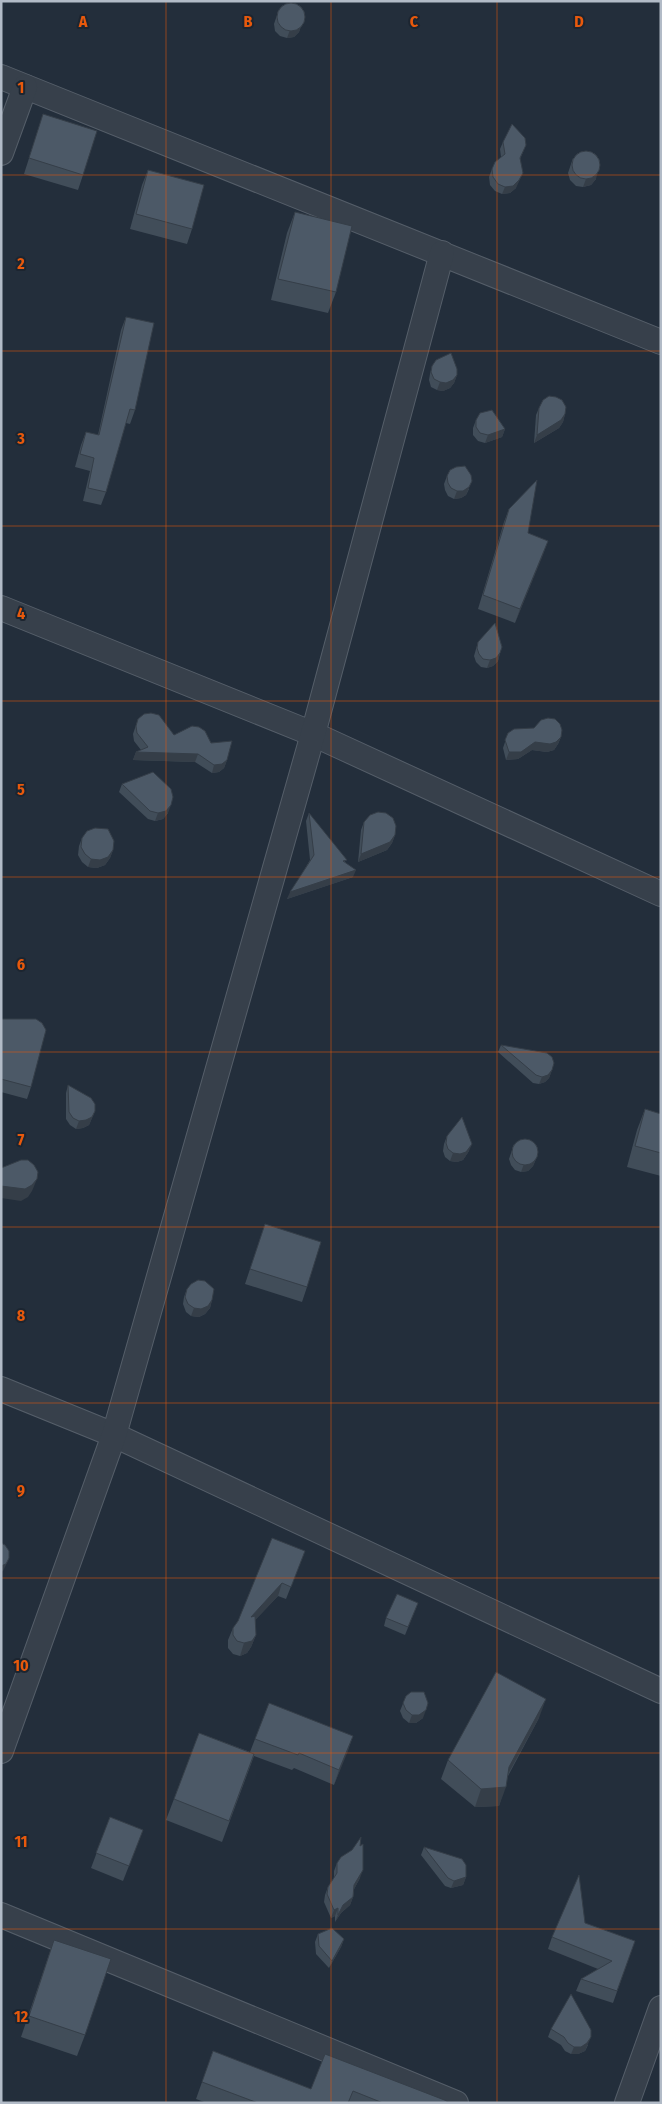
<svg xmlns="http://www.w3.org/2000/svg" width="662" height="2104" viewBox="0 0 662 2104" font-family="'Fira Sans Condensed',sans-serif">
<style>
.lines{fill:none;stroke-linecap:round;stroke-linejoin:round}
.street-casing{stroke:#555e69;stroke-width:26}
.street{stroke:#37404b;stroke-width:24}
.wall{fill:#414d59}
.shaded-wall{fill:#353e48}
.building{fill:#4c5967;stroke:#353e48}
.grid{fill:none;stroke:#e8590c;stroke-width:1;stroke-opacity:0.55}
.grid-label{font-size:16px;text-anchor:middle;font-weight:bold;fill:#e8590c;stroke:#1c2530;stroke-width:4;stroke-linejoin:round;paint-order:stroke}
</style>
<rect width="100%" height="100%" fill="#232e3b"/>
<g class="lines">
<defs>
<g id="street">
<path d="M1 77 661 342"/>
<path d="M1 153 25 87"/>
<path d="M1 608 313 734 661 894"/>
<path d="M1 1389 114 1435 661 1691"/>
<path d="M1 1751 114 1435 313 734 442 253"/>
<path d="M1 1915 456 2103"/>
<path d="M627 2103 661 2008"/>
</g>
</defs>
<!-- street casing -->
<use href="#street" class="street-casing"/>
<!-- street -->
<use href="#street" class="street"/>
</g>
<!-- wall -->
<g class="wall">
<path d="M279 9 304 17 299 32 294 37 287 38 280 36 275 31 274 24Z"/>
<path d="M43 114 83 175 78 190 24 174Z"/>
<path d="M503 142 526 145 520 159 516 188 510 193 502 194 495 191 490 185 489 177 492 169 501 157 500 149Z"/>
<path d="M573 158 596 179 591 185 583 187 576 186 570 180 568 173Z"/>
<path d="M148 170 192 229 187 244 130 229 142 185Z"/>
<path d="M295 212 336 292 328 313 271 300 287 233Z"/>
<path d="M126 317 135 410 130 424 126 423 106 492 101 505 83 501 90 471 75 467 81 445 86 432 98 435 121 330Z"/>
<path d="M432 366 457 375 454 383 450 388 443 391 437 390 431 387 429 380 430 374Z"/>
<path d="M539 408 565 414 563 422 559 428 534 443 536 415Z"/>
<path d="M476 420 505 429 502 437 485 443 478 441 473 435V428Z"/>
<path d="M447 476 469 489 466 495 461 498 454 499 448 496 445 490 444 484Z"/>
<path d="M509 509 528 533 548 541 515 623 478 609 504 522Z"/>
<path d="M478 642 500 653 498 661 493 666 487 668 481 667 476 662 474 656Z"/>
<path d="M138 719 174 735 211 743 227 760 224 768 219 772 212 773 195 762 133 760 136 752 141 750 134 741 133 734Z"/>
<path d="M508 733 561 737 558 744 554 750 547 752 532 750 518 759 506 760 503 748Z"/>
<path d="M122 784 168 813 163 819 155 821 148 819 119 792Z"/>
<path d="M309 813 346 863 353 877 287 899 310 860 306 821Z"/>
<path d="M364 822 395 835 392 843 387 850 358 862 361 830Z"/>
<path d="M82 838 113 850 110 858 105 865 97 868 88 867 82 862 78 855 79 846Z"/>
<path d="M1 1019 31 1087 27 1099 1 1092Z"/>
<path d="M501 1045 552 1070 549 1078 545 1082 539 1084 533 1083 498 1052Z"/>
<path d="M68 1085 95 1111 89 1125 83 1128 76 1129 70 1125 66 1119V1093Z"/>
<path d="M645 1109 661 1114V1176L627 1167 637 1130Z"/>
<path d="M447 1136 469 1151 463 1160 457 1162 450 1161 445 1157 443 1151 444 1144Z"/>
<path d="M514 1144 536 1159 533 1166 528 1171 521 1172 515 1170 511 1165 509 1159Z"/>
<path d="M265 1224 307 1287 302 1302 245 1284Z"/>
<path d="M187 1289 212 1300 210 1308 205 1314 199 1317 191 1316 186 1312 183 1304 184 1297Z"/>
<path d="M305 1551 286 1599 278 1596 255 1620 256 1635 251 1647 247 1653 240 1656 233 1654 228 1648V1640L233 1628Z"/>
<path d="M418 1603 405 1635 384 1626 386 1618Z"/>
<path d="M406 1696 423 1718 416 1723H409L403 1718 400 1711Z"/>
<path d="M539 1718 508 1776 499 1806 475 1807 441 1779 448 1760Z"/>
<path d="M199 1733 250 1752 255 1739 353 1736 334 1785 294 1768 292 1770 254 1756 222 1842 166 1820Z"/>
<path d="M110 1817 143 1830 123 1881 91 1868Z"/>
<path d="M360 1846V1878L354 1889 353 1897 350 1905 341 1913 335 1922V1916L331 1918 324 1902 325 1895 328 1887 334 1878V1871L337 1863Z"/>
<path d="M424 1847 466 1877 463 1885 451 1888 445 1886 421 1855Z"/>
<path d="M585 1923 635 1941 613 2003 576 1991 581 1979 598 1969 548 1949 552 1937Z"/>
<path d="M318 1934 344 1939 341 1947 329 1968 316 1954 315 1942Z"/>
<path d="M54 1940 85 2035 77 2056 21 2037Z"/>
<path d="M551 2029 588 2045 585 2051 578 2054H571L565 2051 561 2045 548 2037Z"/>
<path d="M213 2051 311 2089 325 2054 447 2103H207L196 2099Z"/>
</g>
<!-- shaded-wall -->
<g class="shaded-wall">
<path d="M302 24 299 32 294 37 287 38 290 30Z"/>
<path d="M598 171 596 179 591 185 583 187 586 179Z"/>
<path d="M523 173 516 188 510 193 502 194 505 187Z"/>
<path d="M457 375 454 383 450 388 443 391 437 390 440 382Z"/>
<path d="M565 414 563 422 559 428 534 443 537 435Z"/>
<path d="M505 429 502 437 485 443 488 435Z"/>
<path d="M472 481 466 495 461 498 454 499 457 491Z"/>
<path d="M548 541 543 555 515 623 520 609Z"/>
<path d="M500 653 498 661 493 666 487 668 490 660Z"/>
<path d="M561 737 558 744 554 750 547 752 532 750 518 759 506 760 509 752 535 742Z"/>
<path d="M136 752 198 754 195 762 133 760Z"/>
<path d="M227 760 224 768 219 772 212 773 214 765Z"/>
<path d="M171 805 168 813 163 819 155 821 158 813Z"/>
<path d="M395 835 392 843 387 850 358 862 361 854Z"/>
<path d="M113 850 110 858 105 865 97 868 88 867 91 859Z"/>
<path d="M356 870 353 877 287 899 290 892Z"/>
<path d="M552 1070 549 1078 545 1082 539 1084 542 1077Z"/>
<path d="M95 1111 89 1125 83 1128 76 1129 79 1121Z"/>
<path d="M472 1144 469 1151 463 1160 457 1162 450 1161 453 1153Z"/>
<path d="M536 1159 533 1166 528 1171 521 1172 524 1164Z"/>
<path d="M37 1179 32 1191 28 1197 21 1201 1 1198V1186Z"/>
<path d="M212 1300 210 1308 205 1314 199 1317 191 1316 194 1308Z"/>
<path d="M9 1558 6 1565 3 1571 1 1572V1566Z"/>
<path d="M282 1583 278 1596 246 1630 251 1617Z"/>
<path d="M256 1635 251 1647 247 1653 240 1656 244 1643Z"/>
<path d="M546 1699 539 1718 502 1785 509 1767Z"/>
<path d="M426 1710 423 1718 416 1723H409L412 1715Z"/>
<path d="M353 1736 348 1751 334 1785 339 1770Z"/>
<path d="M506 1787 499 1806 475 1807 481 1789Z"/>
<path d="M363 1870 360 1878 352 1893 354 1885Z"/>
<path d="M466 1877 463 1885 451 1888 454 1881Z"/>
<path d="M353 1897 350 1905 341 1913 335 1922 338 1915 343 1905Z"/>
<path d="M338 1908 335 1916 331 1918 334 1910Z"/>
<path d="M344 1939 341 1947 329 1968 332 1961Z"/>
<path d="M591 2037 585 2051 578 2054H571L574 2047Z"/>
</g>
<!-- building -->
<g class="building">
<circle cx="291" cy="17" r="14"/>
<path d="M43 114 97 131 83 175 29 158Z"/>
<path d="M512 124 525 138 526 145 520 158 523 173 519 180 513 186 505 187 498 184 493 177 492 169 495 162 505 154 503 142Z"/>
<circle cx="586" cy="165" r="14"/>
<path d="M148 170 204 185 192 229 136 214Z"/>
<path d="M295 212 352 226 336 292 278 279Z"/>
<path d="M126 317 154 323 135 410 130 409 106 492 88 488 94 458 80 454 86 432 99 435Z"/>
<path d="M451 353 457 369V375L453 380 446 383 440 382 434 379 431 372 432 366 436 360Z"/>
<path d="M549 396 556 397 562 400 566 407 565 414 561 420 537 435 539 408 543 400Z"/>
<path d="M492 410 505 429 488 435 480 433 476 427V420L480 413Z"/>
<path d="M465 466 471 475 472 481 469 487 463 491H457L451 488 448 483 447 476 450 470 456 467Z"/>
<path d="M537 480 528 533 548 541 520 609 483 595 509 509Z"/>
<path d="M495 623 502 647 500 653 496 658 490 660 483 659 479 654 477 648 478 642Z"/>
<path d="M151 713 159 715 174 735 192 726 199 727 205 731 211 743 232 741 227 760 222 764 214 765 198 754 136 752 148 747 137 733 136 726 138 719 144 714Z"/>
<path d="M548 718 555 719 560 724 562 730 561 737 556 742 550 744 535 742 521 752H509L505 740 508 733 514 729 534 728 541 720Z"/>
<path d="M153 772 171 789 173 797 171 805 166 811 158 813 150 811 122 784Z"/>
<path d="M378 812 386 813 393 818 396 826 395 835 390 842 361 854 364 822 370 815Z"/>
<path d="M309 813 347 860 343 861 356 870 290 892 314 855Z"/>
<path d="M95 828 108 829 114 841 113 850 108 857 100 860 91 859 85 854 81 847 82 838 87 831Z"/>
<path d="M1 1019H36L42 1023 46 1030 31 1087 1 1079Z"/>
<path d="M501 1045 547 1053 552 1057 554 1063 552 1070 548 1075 542 1077 536 1075Z"/>
<path d="M68 1085 91 1098 95 1104V1111L92 1117 86 1120 79 1121 73 1118 69 1112Z"/>
<path d="M645 1109 661 1114V1153L635 1146Z"/>
<path d="M462 1117 472 1144 466 1152 460 1154 453 1153 448 1149 446 1143 447 1136Z"/>
<circle cx="525" cy="1152" r="13"/>
<path d="M21 1160H28L34 1165 38 1172 37 1179 32 1185 25 1189 1 1186V1168Z"/>
<path d="M265 1224 321 1242 307 1287 250 1269Z"/>
<path d="M198 1280 205 1281 214 1289 212 1300 208 1306 201 1309 194 1308 188 1304 185 1297 187 1289 191 1284Z"/>
<path d="M272 1538 305 1551 291 1587 282 1583 251 1617 255 1616 256 1635 252 1641 244 1643 237 1641 233 1635V1628L238 1621Z"/>
<path d="M1 1543 5 1545 9 1551V1558L6 1564 1 1566Z"/>
<path d="M397 1594 418 1603 408 1627 386 1618Z"/>
<path d="M496 1672 546 1699 509 1767 506 1787 481 1789 448 1760Z"/>
<path d="M411 1692H424L428 1703 426 1710 419 1715H412L406 1710 403 1703 406 1696Z"/>
<path d="M269 1703 353 1736 339 1770 299 1753 298 1755 255 1739Z"/>
<path d="M199 1733 254 1754 229 1821 174 1799Z"/>
<path d="M110 1817 143 1830 129 1866 96 1853Z"/>
<path d="M361 1837 360 1846 363 1844V1870L354 1885 353 1897 343 1905 338 1915V1908L334 1910 327 1894 328 1887 337 1873V1863L341 1857 352 1850Z"/>
<path d="M424 1847 462 1859 466 1865V1877L454 1881 448 1878Z"/>
<path d="M579 1875 585 1923 635 1941 617 1991 581 1979 612 1961 552 1937Z"/>
<path d="M332 1928 344 1939 332 1961 319 1946 318 1934Z"/>
<path d="M54 1940 111 1959 85 2035 29 2016Z"/>
<path d="M571 1994 591 2030V2037L587 2043 581 2047H574L568 2043 564 2037 551 2029Z"/>
<path d="M213 2051 311 2089 325 2054 447 2101V2103H383L353 2091 348 2103H258L202 2082Z"/>
</g>
<!-- grid -->
<path class="grid" d="M166 1V2103M331 1V2103M497 1V2103M1 175H661M1 351H661M1 526H661M1 701H661M1 877H661M1 1052H661M1 1227H661M1 1403H661M1 1578H661M1 1753H661M1 1929H661"/>
<g class="grid-label">
<text x="83" y="27">A</text>
<text x="248" y="27">B</text>
<text x="414" y="27">C</text>
<text x="579" y="27">D</text>
<text x="21" y="93">1</text>
<text x="21" y="269">2</text>
<text x="21" y="444">3</text>
<text x="21" y="619">4</text>
<text x="21" y="795">5</text>
<text x="21" y="970">6</text>
<text x="21" y="1145">7</text>
<text x="21" y="1321">8</text>
<text x="21" y="1496">9</text>
<text x="21" y="1671">10</text>
<text x="21" y="1847">11</text>
<text x="21" y="2022">12</text>
</g>
<!-- border -->
<rect width="662" height="2104" fill="none" stroke="#b2bbc7" stroke-width="5"/>
</svg>
